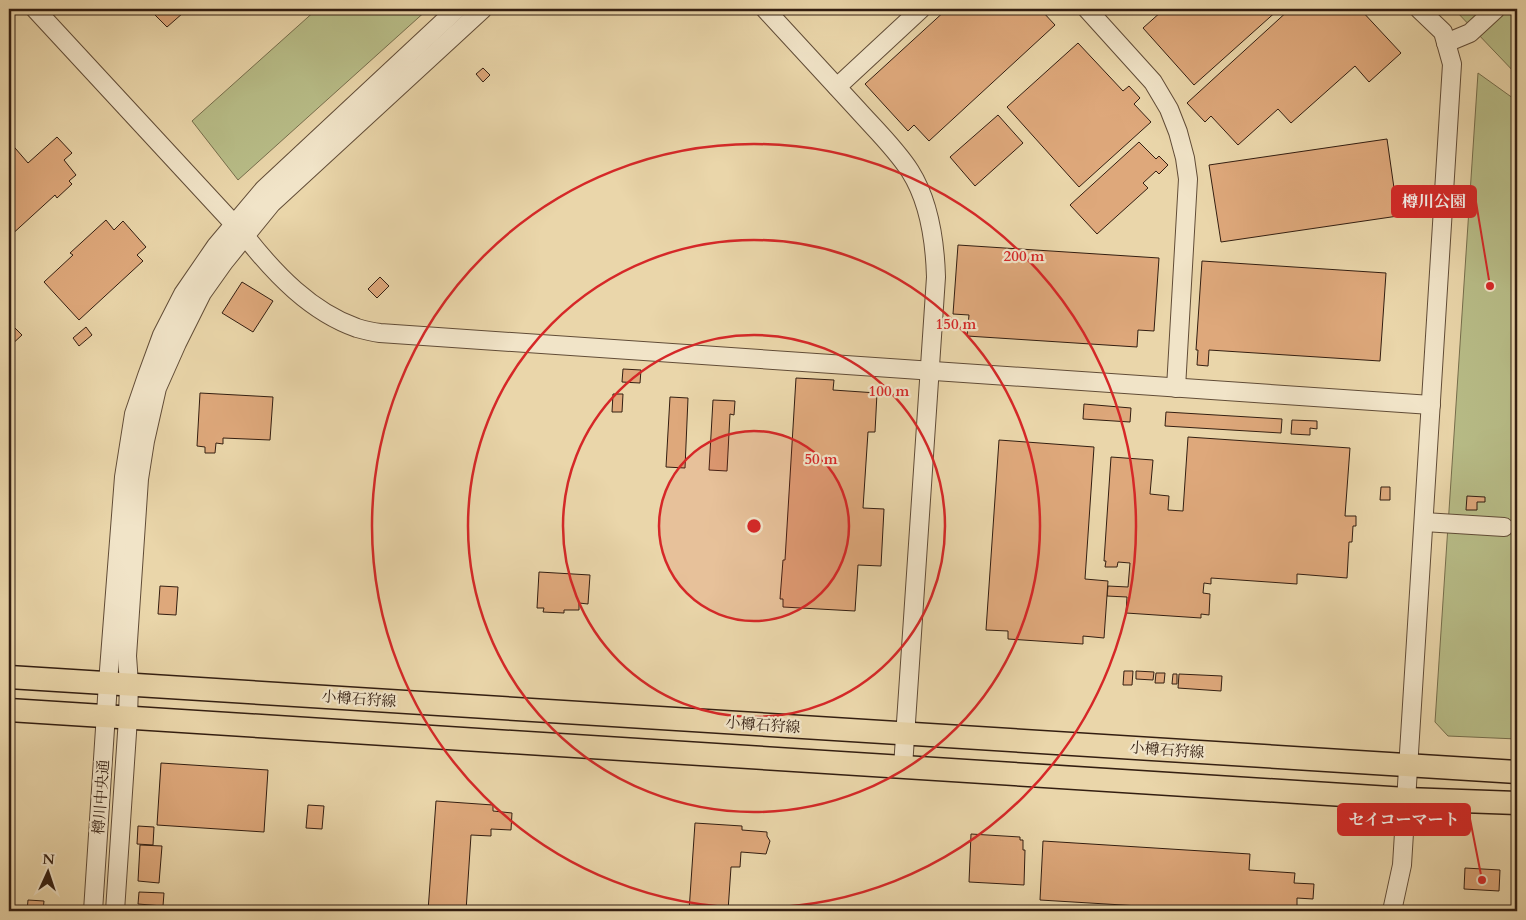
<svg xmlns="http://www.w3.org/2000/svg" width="1526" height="920" viewBox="0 0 1526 920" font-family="Cardo,'Noto Serif JP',serif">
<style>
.green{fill:#b8bd88;stroke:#766e4c}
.building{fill:#dea87b;stroke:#331e11}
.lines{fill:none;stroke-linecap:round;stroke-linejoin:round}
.minor-casing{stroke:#614c37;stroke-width:20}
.major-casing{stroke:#331e11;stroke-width:25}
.minor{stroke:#f1e4c8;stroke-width:18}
.major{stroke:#ead6aa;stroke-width:22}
.ring{fill:none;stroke:#d62828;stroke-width:2.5}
.labels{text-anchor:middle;stroke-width:4.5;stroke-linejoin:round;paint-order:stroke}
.street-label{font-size:15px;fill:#331e11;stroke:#f1e4c8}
.centre{fill:#d62828;stroke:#f1e4c8;stroke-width:2.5}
.ring-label{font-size:15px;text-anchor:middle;font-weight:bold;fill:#d62828;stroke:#f1e4c8;stroke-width:4.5;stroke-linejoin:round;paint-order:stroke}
.leader{fill:none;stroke:#d62828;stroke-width:2}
.callout-dot{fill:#d62828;stroke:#f1e4c8;stroke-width:2}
.callout{fill:#d62828;stroke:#d62828;stroke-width:2}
.callout-label{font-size:16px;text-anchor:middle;font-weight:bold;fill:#fff}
</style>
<rect width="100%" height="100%" fill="#ead6aa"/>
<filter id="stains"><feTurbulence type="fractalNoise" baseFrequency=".004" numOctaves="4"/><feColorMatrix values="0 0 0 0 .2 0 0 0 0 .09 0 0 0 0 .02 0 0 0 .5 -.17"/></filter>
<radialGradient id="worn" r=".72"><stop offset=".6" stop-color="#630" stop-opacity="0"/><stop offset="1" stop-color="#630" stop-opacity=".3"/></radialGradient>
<!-- green -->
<g class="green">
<path d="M317 9H428L238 180 192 121Z"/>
<path d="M1454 9H1517V75Z"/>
<path d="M1478 73 1517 101V739L1448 736 1435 722Z"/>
</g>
<!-- building -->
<g class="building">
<path d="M153 9H179L183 13 167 27 151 11Z"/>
<path d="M947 9H1044L1042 11 1055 25 929 141 914 125 908 131 865 84Z"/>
<path d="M1160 9H1279L1194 85 1143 28 1162 11Z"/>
<path d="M1290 9H1360L1401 53 1369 82 1355 66 1291 123 1278 109 1238 145 1211 116 1205 122 1187 103Z"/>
<path d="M1078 43 1123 91 1129 86 1140 98 1134 104 1151 122 1079 187 1007 107Z"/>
<path d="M483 68 490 75 483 82 476 74Z"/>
<path d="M998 115 1023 143 975 186 950 157Z"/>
<path d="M57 137 72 153 64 160 76 175 69 181 72 184 57 198 55 195 9 237V141L28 163Z"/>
<path d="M1387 139 1398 216 1221 242 1209 165Z"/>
<path d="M1139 142 1156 159 1159 156 1168 165 1159 174 1156 171 1143 183 1148 188 1097 234 1070 205Z"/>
<path d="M106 220 114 230 123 221 146 247 137 255 143 261 79 320 44 282 73 255 70 253Z"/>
<path d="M958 245 1159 258 1154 331 1138 330 1137 347 967 336 969 315 953 314Z"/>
<path d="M1202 261 1386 273 1380 361 1209 350 1208 366 1197 365 1198 350H1196Z"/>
<path d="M380 277 389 286 377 298 368 289Z"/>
<path d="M242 282 273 301 253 332 222 313Z"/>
<path d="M9 322 22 335 9 347Z"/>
<path d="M86 327 92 335 79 346 73 338Z"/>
<path d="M623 369 641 370 640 383 622 382Z"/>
<path d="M796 378 834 380 833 390 877 393 875 432H868L863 508 884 509 881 566 858 565 855 611 783 607V599H780L783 560H785Z"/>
<path d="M200 393 273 397 270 440 223 438V444L216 443 215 453H205V447L197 446Z"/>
<path d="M613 394H623L622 412H612Z"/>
<path d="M670 397 688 398 685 468 666 467Z"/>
<path d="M713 400 735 401 734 415 730 414 727 471 709 470Z"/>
<path d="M1084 404 1131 408 1130 422 1083 419Z"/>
<path d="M1166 412 1282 419 1281 433 1165 426Z"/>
<path d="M1292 420 1317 421V429L1310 428V435L1291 434Z"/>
<path d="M1188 437 1350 448 1345 516H1356V526H1353L1352 542H1349L1347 578 1297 574V584L1211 578V584L1204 583 1203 593 1210 594 1209 615 1201 614V618L1126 613 1127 597 1107 596 1108 586 1128 587 1130 563 1118 562 1117 567H1105L1106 561H1104L1111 457 1153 460 1150 494 1169 496 1168 510 1183 511Z"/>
<path d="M999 440 1094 447 1085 579 1108 581 1104 638 1083 636V644L1008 639V631L986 630Z"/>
<path d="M1381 487H1390V500H1380Z"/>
<path d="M1467 496 1485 497V502H1477V510H1466Z"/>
<path d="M539 572 590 575 588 604 579 603V610H564V613L543 612 544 608H537Z"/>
<path d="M160 586 178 587 176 615 158 614Z"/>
<path d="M1124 671H1133L1132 685H1123Z"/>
<path d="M1136 671 1154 672 1153 680 1136 679Z"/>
<path d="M1156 673H1165L1164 683H1155Z"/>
<path d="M1173 674H1177V684H1172Z"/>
<path d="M1179 674 1222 676 1221 691 1178 688Z"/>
<path d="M161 763 268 770 264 832 157 825Z"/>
<path d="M436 801 493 805V811L512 813 511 830 491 829V836L471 835 466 911H428Z"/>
<path d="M308 805 324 806 322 829 306 828Z"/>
<path d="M695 823 742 826V830L767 832V836L770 841 766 854 741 852 740 867H731L728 911H689Z"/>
<path d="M138 826 154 827 153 845 137 844Z"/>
<path d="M971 834 1020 837V840H1023V850H1025L1024 885 969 882Z"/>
<path d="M1043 841 1250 854 1249 870 1295 873 1294 883 1314 884 1313 899 1297 898V911H1222L1040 900Z"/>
<path d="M140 845 162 846 159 883 138 881Z"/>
<path d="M1465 868 1500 870 1499 891 1464 889Z"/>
<path d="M139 892 164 893 163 906 138 904Z"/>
<path d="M28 900 44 901 43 911H27Z"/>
</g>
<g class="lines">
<defs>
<g id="minor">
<path d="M35 9 245 236C275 274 311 312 357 328 364 330 372 332 380 333L1431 405"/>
<path d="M765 9C796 43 827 76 858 110 875 129 896 149 910 171 929 201 935 242 936 277L903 767"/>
<path d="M1087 9 1153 82 1169 109 1178 132 1185 158 1188 179 1176 388"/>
<path d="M1446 43 1470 33 1496 9"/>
<path d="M837 87 921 9"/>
<path d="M1424 522 1504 527"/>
<path d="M93 911 108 683 124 477 134 414 147 376 162 335 183 294 216 246 264 189 457 9"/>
<path d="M115 911 128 718 129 684 127 656 139 479 145 441 157 388 177 343 202 293 224 262 271 204 483 9"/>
<path d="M1392 911 1402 865 1452 64 1443 32 1419 9"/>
</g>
<g id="major">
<path d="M9 677 1517 772"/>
<path d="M9 710 1406 799 1517 803"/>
</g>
</defs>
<!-- minor casing -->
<use href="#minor" class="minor-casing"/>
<!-- major casing -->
<use href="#major" class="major-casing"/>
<!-- minor -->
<use href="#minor" class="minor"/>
<!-- major -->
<use href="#major" class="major"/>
</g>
<!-- distance rings -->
<circle cx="754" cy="526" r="95" fill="#d62828" fill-opacity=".12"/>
<g class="ring">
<circle cx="754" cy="526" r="95"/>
<circle cx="754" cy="526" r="191"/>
<circle cx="754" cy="526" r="286"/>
<circle cx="754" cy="526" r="382"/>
</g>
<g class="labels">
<!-- street labels -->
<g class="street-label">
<text transform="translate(359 699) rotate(4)" y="5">小樽石狩線</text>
<text transform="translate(763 725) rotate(4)" y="5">小樽石狩線</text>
<text transform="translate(1167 750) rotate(4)" y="5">小樽石狩線</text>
<text transform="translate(101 797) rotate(-86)" y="5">樽川中央通</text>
</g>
</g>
<circle cx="754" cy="526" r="8" class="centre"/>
<g class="ring-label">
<text x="1024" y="261">200 m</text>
<text x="956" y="329">150 m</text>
<text x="889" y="396">100 m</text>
<text x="821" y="464">50 m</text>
</g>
<!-- callouts -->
<path class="leader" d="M1490 286L1476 202M1482 880L1470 819"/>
<g class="callout-dot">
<circle cx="1490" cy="286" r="5"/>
<circle cx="1482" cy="880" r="5"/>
</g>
<g class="callout">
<rect x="1392" y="186" width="84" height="31" rx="5"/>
<rect x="1338" y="804" width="132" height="31" rx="5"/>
</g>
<g class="callout-label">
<text x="1434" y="207">樽川公園</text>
<text x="1404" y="825">セイコーマート</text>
</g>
<!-- margin -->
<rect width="1526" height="920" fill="none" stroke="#ead6aa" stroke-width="30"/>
<rect x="10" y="10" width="1506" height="900" fill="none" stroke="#331e11" stroke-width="2.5"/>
<rect x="15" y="15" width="1496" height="890" fill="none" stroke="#331e11"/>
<!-- north arrow -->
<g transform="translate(48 872) rotate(3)" stroke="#f1e4c8" stroke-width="4" paint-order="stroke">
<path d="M0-4L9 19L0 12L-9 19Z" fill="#331e11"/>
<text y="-8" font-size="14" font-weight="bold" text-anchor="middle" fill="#331e11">N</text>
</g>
<rect width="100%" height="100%" filter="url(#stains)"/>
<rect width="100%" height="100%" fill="url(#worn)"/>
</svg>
